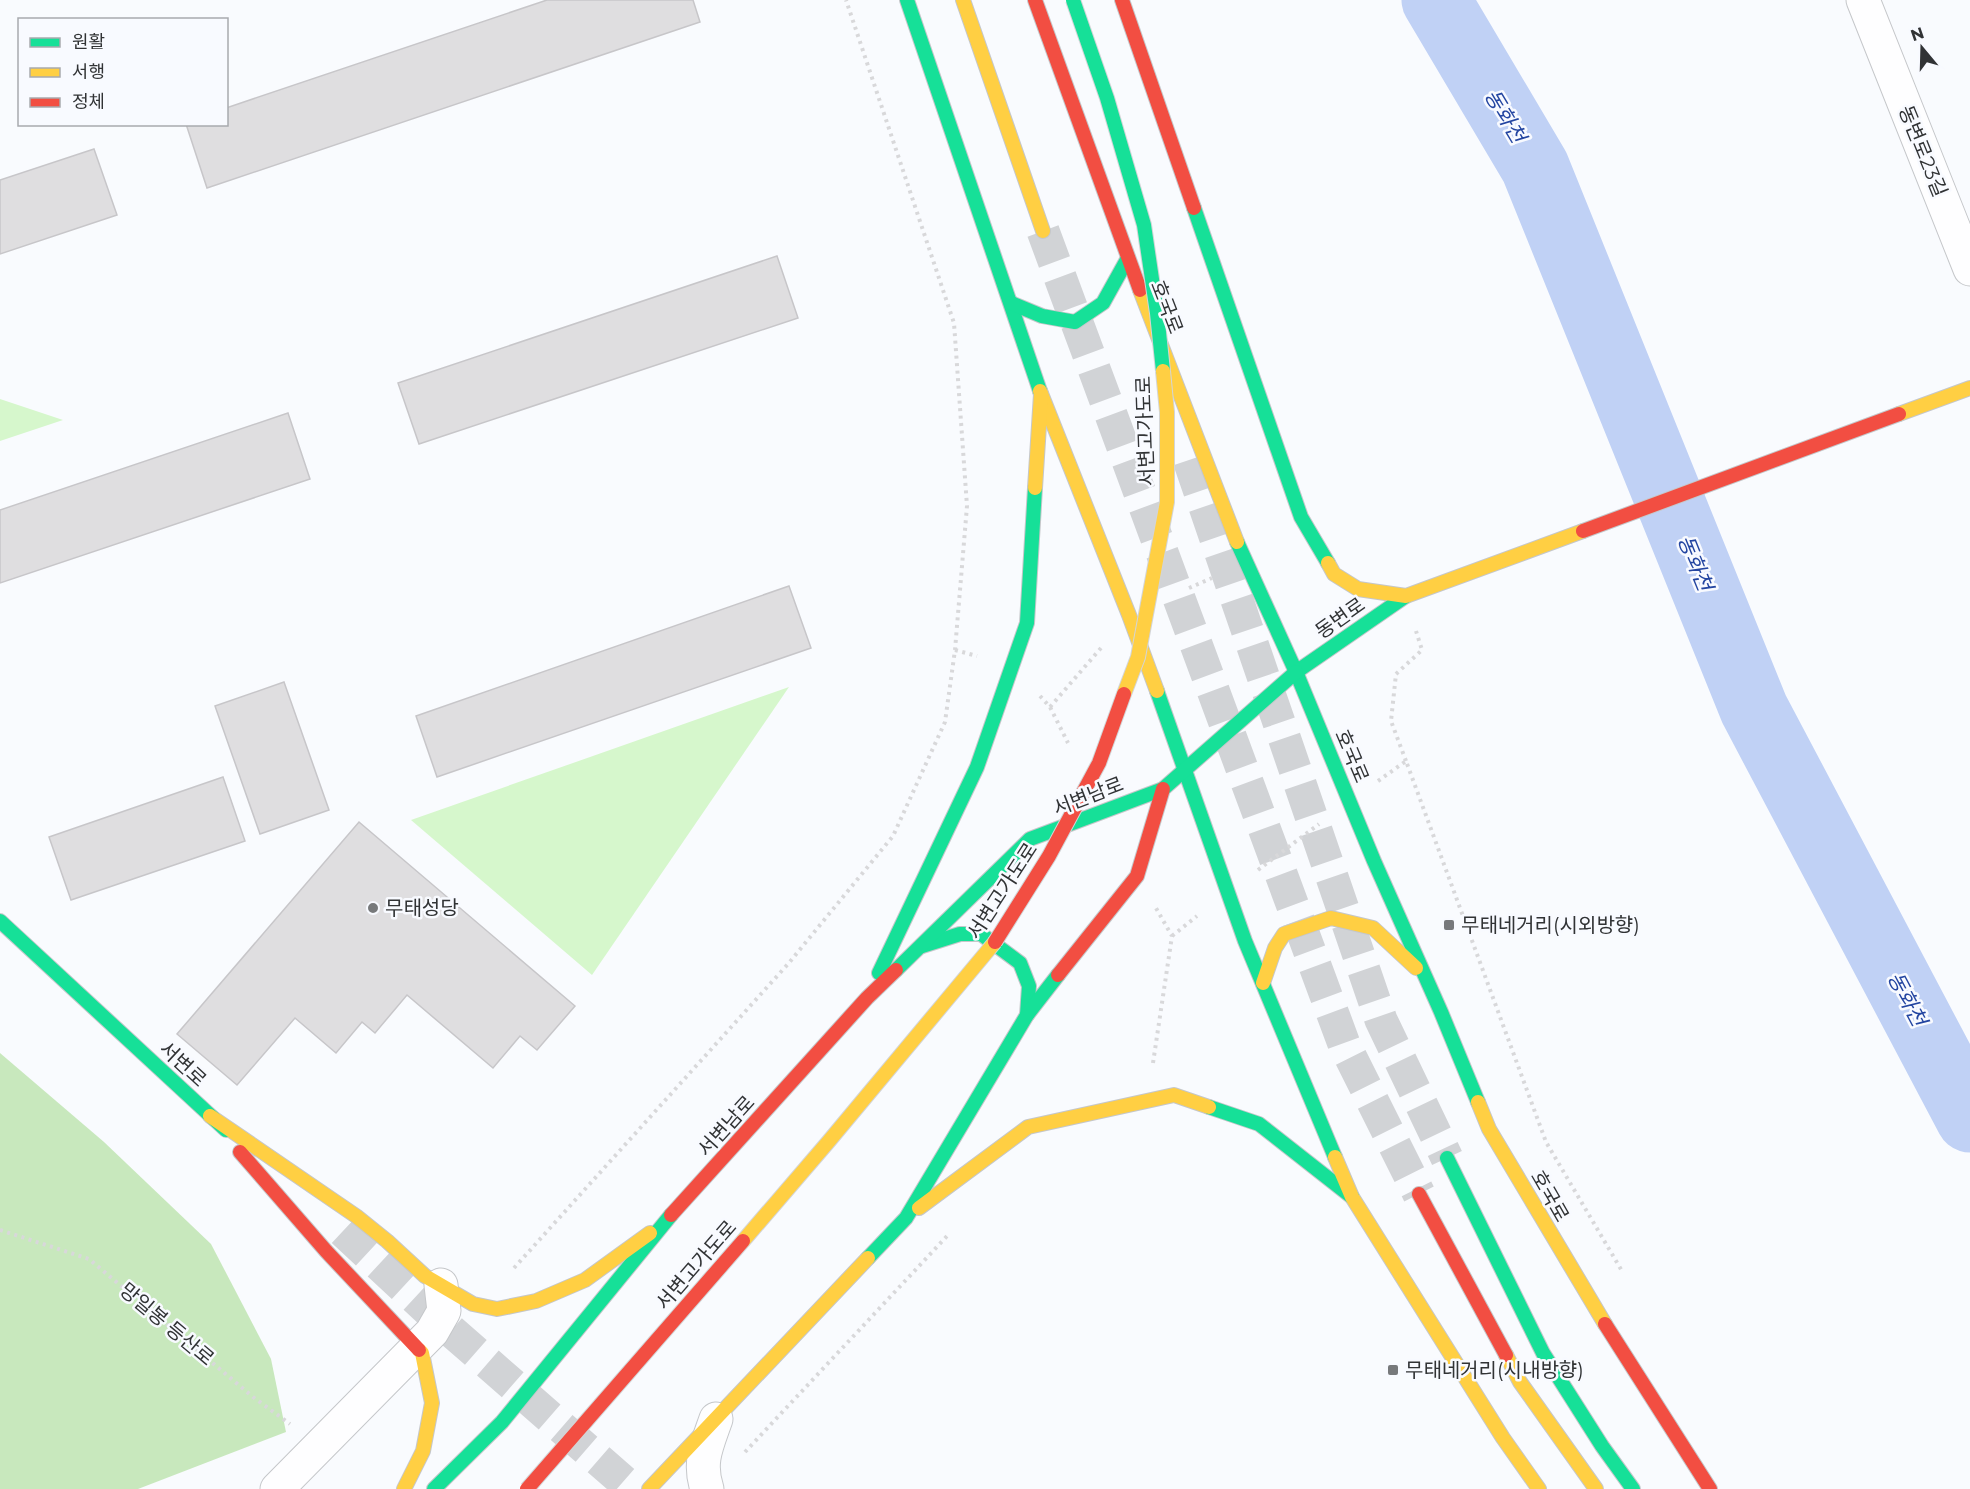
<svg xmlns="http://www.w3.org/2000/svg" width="1970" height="1489" viewBox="0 0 1970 1489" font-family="Montserrat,'Noto Sans KR',sans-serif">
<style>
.green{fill:#d6f7cc}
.forest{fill:#c8e8bd}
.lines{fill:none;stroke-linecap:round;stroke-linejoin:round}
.river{stroke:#c0d1f5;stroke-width:69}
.building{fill:#dfdee0;stroke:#c7c6c9;stroke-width:1.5}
.secondary-tunnel{stroke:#d1d3d6;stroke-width:33;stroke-dasharray:33 16;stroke-linecap:butt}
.street-casing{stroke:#c5c7ca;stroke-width:35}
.fast-casing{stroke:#c5c7ca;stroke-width:16}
.slow-casing{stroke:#c5c7ca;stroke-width:16}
.jam-casing{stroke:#c5c7ca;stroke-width:16}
.path{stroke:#d8d8da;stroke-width:4;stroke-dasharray:3 4.5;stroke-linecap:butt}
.street{stroke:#fefeff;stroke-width:33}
.fast{stroke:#16e098;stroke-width:14}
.slow{stroke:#ffcf43;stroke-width:14}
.jam{stroke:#f24e42;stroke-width:14}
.fast-bridge-casing{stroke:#d3d5d7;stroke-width:16;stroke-linecap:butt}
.slow-bridge-casing{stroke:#d3d5d7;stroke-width:16;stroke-linecap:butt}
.jam-bridge-casing{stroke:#d3d5d7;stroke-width:16;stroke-linecap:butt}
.fast-bridge{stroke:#16e098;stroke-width:14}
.slow-bridge{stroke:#ffcf43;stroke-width:14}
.jam-bridge{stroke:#f24e42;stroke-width:14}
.poi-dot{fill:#77797b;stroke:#f8faff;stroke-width:2}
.labels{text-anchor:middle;stroke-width:5;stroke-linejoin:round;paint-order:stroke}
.street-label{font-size:20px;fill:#313335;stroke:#f8faff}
.poi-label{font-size:20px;fill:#313335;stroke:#f8faff;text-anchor:start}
.water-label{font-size:21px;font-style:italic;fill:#2345a1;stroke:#f8faff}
</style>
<rect width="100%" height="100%" fill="#f9fbfe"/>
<!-- green -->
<g class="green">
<path d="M0 399 63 420 0 441Z"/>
<path d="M789 687 592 975 411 820Z"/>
</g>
<!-- forest -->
<path class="forest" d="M0 1053 104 1142 211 1244 271 1359 286 1432 138 1489H0Z"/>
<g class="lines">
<!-- river -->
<path class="river" d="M1436 0 1535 167 1754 709 1970 1118"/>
</g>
<!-- building -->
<g class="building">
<path d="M547 0H693L700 22 207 188 186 124H226V108Z"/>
<path d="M94 149 117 215 0 254V180Z"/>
<path d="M777 256 798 318 419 444 398 383Z"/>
<path d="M288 413 310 479 0 583V510Z"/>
<path d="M789 586 811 648 437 777 416 716Z"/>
<path d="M284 682 329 810 260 834 215 706Z"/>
<path d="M223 777 245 841 71 900 49 837Z"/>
<path d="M359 822 575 1006 537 1050 520 1036 493 1068 407 995 375 1033 362 1022 336 1053 295 1018 237 1085 177 1034Z"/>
</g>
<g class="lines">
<!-- secondary-tunnel -->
<g class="secondary-tunnel">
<path d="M1043 231 1344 1044 1419 1194"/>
<path d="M1189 460 1381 1020 1447 1158"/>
<path d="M343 1231 441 1322 632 1489"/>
</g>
<defs>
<g id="street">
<path d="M1863 0 1970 269"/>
<path d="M277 1489 432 1332 444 1311 441 1285"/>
<path d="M707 1489C698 1462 707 1445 716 1419"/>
</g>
<g id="fast">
<path d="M907 0 1040 391"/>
<path d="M1194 208 1301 517 1328 563"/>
<path d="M1011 303 1042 316 1075 322 1103 303 1128 258"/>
<path d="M1237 542 1296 672 1374 861 1441 1012 1478 1102"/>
<path d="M1296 672 1406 596"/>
<path d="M1157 691 1245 941 1335 1157"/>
<path d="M0 921 226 1130"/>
<path d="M922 946 960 934H981L1020 963 1029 986 1027 1015"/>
<path d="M896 970 1030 839 1163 789 1296 672"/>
<path d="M879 973 977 767 1027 623 1035 488"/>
<path d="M1209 1107 1259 1124 1352 1197"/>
<path d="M1447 1158 1543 1353 1602 1446 1633 1489"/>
<path d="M868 1258 906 1218 1027 1015 1058 975"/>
<path d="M434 1489 502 1422 671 1215"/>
</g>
<g id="slow">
<path d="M963 0 1043 231"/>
<path d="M1140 290 1237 542"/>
<path d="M1040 391 1129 615 1157 691"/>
<path d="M1899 414 1970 388"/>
<path d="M1035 488 1041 394"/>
<path d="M1328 563 1334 574 1358 589 1406 596 1583 531"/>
<path d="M1263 983 1275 948 1284 934 1331 918 1373 928 1416 968"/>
<path d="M1478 1102 1489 1129 1605 1324"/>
<path d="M210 1116 356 1216 387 1241 425 1276 473 1304 497 1309 536 1301 585 1280 650 1233"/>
<path d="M1335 1157 1352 1197 1503 1438 1539 1489"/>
<path d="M919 1208 1028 1127 1174 1095 1209 1107"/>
<path d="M1506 1355 1520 1382 1596 1489"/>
<path d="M404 1489 423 1451 432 1403 422 1353 419 1350"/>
<path d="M649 1489 868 1258"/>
</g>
<g id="jam">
<path d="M1035 0 1140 290"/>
<path d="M1122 0 1194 208"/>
<path d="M1583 531 1899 414"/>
<path d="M1058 975 1137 876 1163 789"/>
<path d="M240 1152 326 1251 419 1350"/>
<path d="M1419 1194 1506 1355"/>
<path d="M671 1215 867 998 896 970"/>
<path d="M1605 1324 1710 1489"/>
</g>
</defs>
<!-- street casing -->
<use href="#street" class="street-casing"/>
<!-- fast casing -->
<use href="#fast" class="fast-casing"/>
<!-- slow casing -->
<use href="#slow" class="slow-casing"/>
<!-- jam casing -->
<use href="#jam" class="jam-casing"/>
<!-- path -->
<g class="path">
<path d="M1189 588 1212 578"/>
<path d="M955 650 977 656"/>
<path d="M1040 696 1050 707 1068 743"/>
<path d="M1050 707 1101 648"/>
<path d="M1406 761 1391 721 1396 674 1422 650 1416 631"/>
<path d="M1378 781 1406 761 1546 1142 1622 1271"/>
<path d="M1258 870 1319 824"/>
<path d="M1172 936 1197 916"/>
<path d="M1153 1063 1172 936 1156 908"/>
<path d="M0 1230 89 1259 253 1397 290 1424"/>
<path d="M514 1268 788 964 893 836 945 722 955 650 967 506 954 323 846 0"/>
<path d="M745 1452 949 1234"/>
</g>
<!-- street -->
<use href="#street" class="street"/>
<!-- fast -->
<use href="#fast" class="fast"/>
<!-- slow -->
<use href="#slow" class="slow"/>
<!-- jam -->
<use href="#jam" class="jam"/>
<defs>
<path id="fast-bridge" d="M1073 0 1107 98 1144 225 1157 313 1163 371"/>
<g id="slow-bridge">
<path d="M1124 694 1138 657 1167 502V412L1163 371"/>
<path d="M743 1241 829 1141 995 942"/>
</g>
<g id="jam-bridge">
<path d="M995 942 1049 856 1099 763 1124 694"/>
<path d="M527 1489 743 1241"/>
</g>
</defs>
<!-- fast-bridge casing -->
<use href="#fast-bridge" class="fast-bridge-casing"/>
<!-- slow-bridge casing -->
<use href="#slow-bridge" class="slow-bridge-casing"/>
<!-- jam-bridge casing -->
<use href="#jam-bridge" class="jam-bridge-casing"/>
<!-- fast-bridge -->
<use href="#fast-bridge" class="fast-bridge"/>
<!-- slow-bridge -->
<use href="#slow-bridge" class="slow-bridge"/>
<!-- jam-bridge -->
<use href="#jam-bridge" class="jam-bridge"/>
</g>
<!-- markers -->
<g class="poi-dot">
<circle cx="373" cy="908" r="6"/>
<rect x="1443" y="919" width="12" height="12" rx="3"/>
<rect x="1387" y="1364" width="12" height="12" rx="3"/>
</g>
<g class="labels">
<!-- street labels -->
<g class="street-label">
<text transform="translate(1923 151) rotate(68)" y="7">동변로23길</text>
<text transform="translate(1167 307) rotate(69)" y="7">호국로</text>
<text transform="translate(1145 431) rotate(-92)" y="7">서변고가도로</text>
<text transform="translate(1340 618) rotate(-35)" y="7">동변로</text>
<text transform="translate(1352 756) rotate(67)" y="7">호국로</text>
<text transform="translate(1088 796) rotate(-21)" y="7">서변남로</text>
<text transform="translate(1002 891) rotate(-57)" y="7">서변고가도로</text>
<text transform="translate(183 1064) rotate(43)" y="7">서변로</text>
<text transform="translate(726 1126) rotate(-48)" y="7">서변남로</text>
<text transform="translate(1550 1196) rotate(60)" y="7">호국로</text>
<text transform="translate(696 1265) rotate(-49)" y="7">서변고가도로</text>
<text transform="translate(167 1324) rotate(40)" y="7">망일봉 등산로</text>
</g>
<!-- poi labels -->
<g class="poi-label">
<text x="385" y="915">무태성당</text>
<text x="1461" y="932">무태네거리(시외방향)</text>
<text x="1405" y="1377">무태네거리(시내방향)</text>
</g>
<!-- water labels -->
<g class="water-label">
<text transform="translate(1505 116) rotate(59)" y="7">동화천</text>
<text transform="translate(1695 563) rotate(68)" y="7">동화천</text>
<text transform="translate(1907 999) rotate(62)" y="7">동화천</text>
</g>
</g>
<!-- legend -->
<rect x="18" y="18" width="210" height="108" fill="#f8faff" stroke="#a8aaae" stroke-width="1.5"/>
<rect x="30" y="38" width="30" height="9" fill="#16e098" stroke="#a8aaae" stroke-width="1.5"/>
<text x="72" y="48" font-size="18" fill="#313335">원활</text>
<rect x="30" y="68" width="30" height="9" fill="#ffcf43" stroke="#a8aaae" stroke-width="1.5"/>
<text x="72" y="78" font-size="18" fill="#313335">서행</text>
<rect x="30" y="98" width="30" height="9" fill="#f24e42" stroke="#a8aaae" stroke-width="1.5"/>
<text x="72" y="108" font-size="18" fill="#313335">정체</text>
<!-- north arrow -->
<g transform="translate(1922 48) rotate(341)" stroke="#f8faff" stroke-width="4.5" paint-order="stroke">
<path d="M0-4.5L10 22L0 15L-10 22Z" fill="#313335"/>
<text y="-9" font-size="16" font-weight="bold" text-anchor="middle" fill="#313335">N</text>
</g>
</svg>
